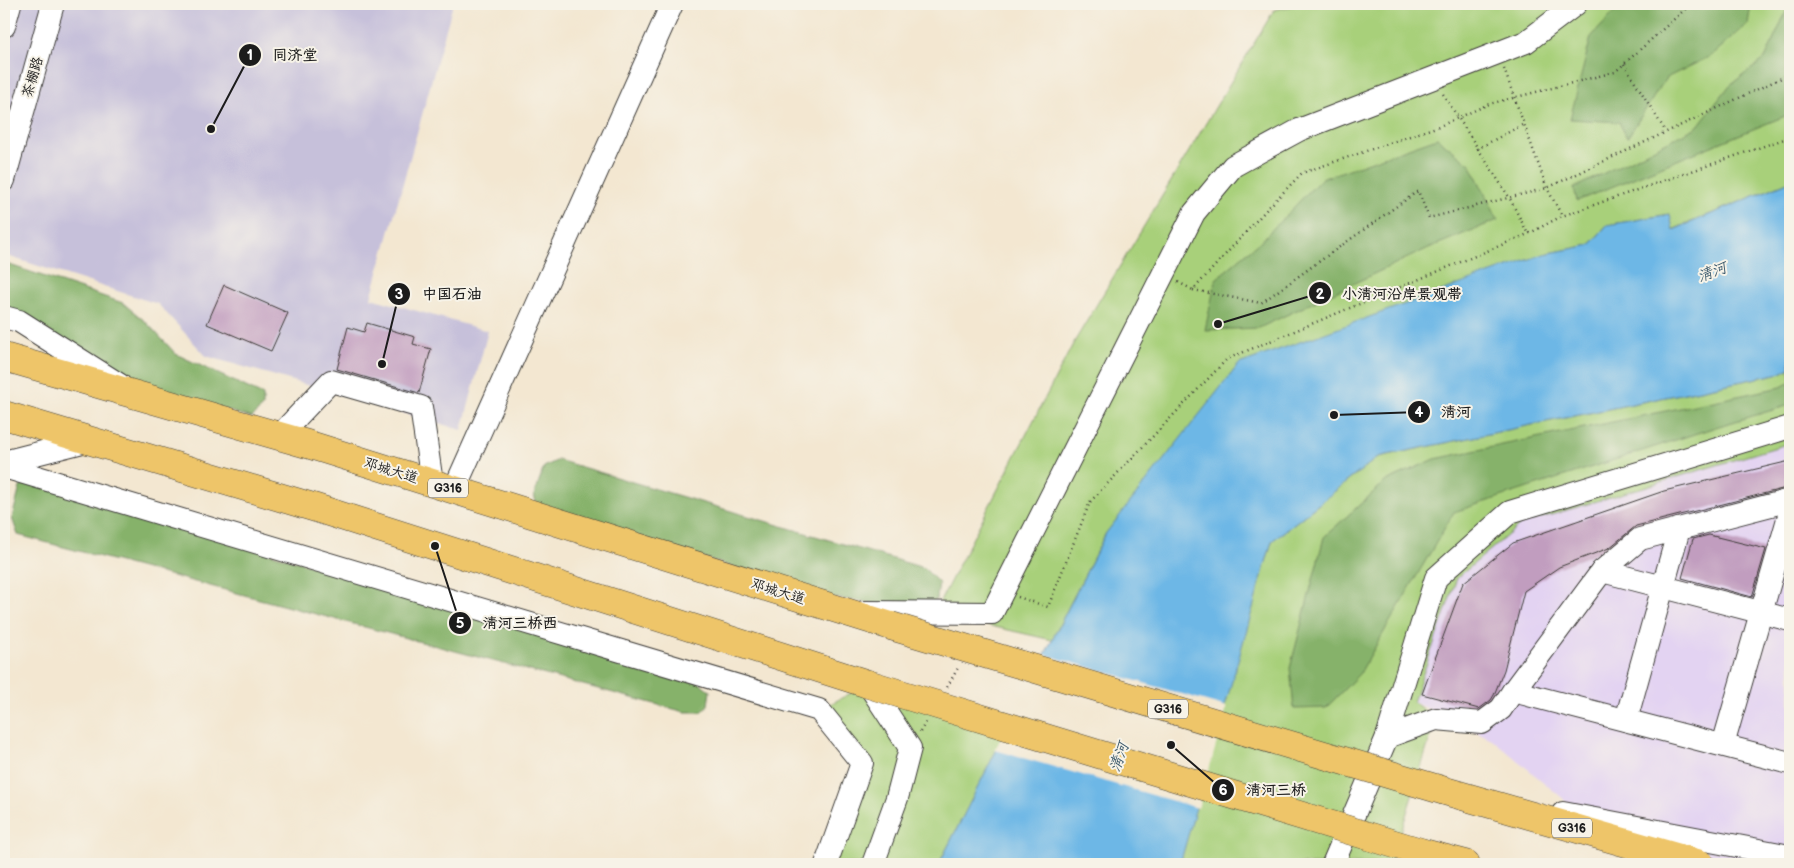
<svg xmlns="http://www.w3.org/2000/svg" width="1794" height="868" viewBox="0 0 1794 868" font-family="'Balsamiq Sans','LXGW WenKai TC',sans-serif">
<style>
.built{fill:#e3d3f2}
.industrial{fill:#c6c0da}
.green{fill:#a8d07a;stroke:#62764b}
.forest{fill:#86b26a;stroke:#516743}
.water{fill:#6db7e6;stroke:#446a81}
.pier{fill:#f3e7d1}
.building{fill:#c19dbf}
.lines{fill:none;stroke-linecap:round;stroke-linejoin:round}
.minor-casing{stroke:#3c3a37;stroke-width:24}
.highway-casing{stroke:#3c3a37;stroke-width:29}
.path{stroke:#3c3a37;stroke-width:2.5;stroke-dasharray:1 4;stroke-linecap:butt}
.minor{stroke:#fff;stroke-width:22}
.highway{stroke:#eec569;stroke-width:28}
.highway-bridge-casing{stroke:#3c3a37;stroke-width:29;stroke-linecap:butt}
.highway-bridge{stroke:#eec569;stroke-width:28}
.labels{text-anchor:middle;stroke-width:4;stroke-linejoin:round;paint-order:stroke}
.shield{fill:#f7f3e8;stroke:#5e5c59;stroke-width:1}
.shield-label{font-size:12px;font-weight:bold;fill:#1c1c1c}
.street-label{font-size:14px;fill:#1c1c1c;stroke:#f7f3e8}
.water-label{font-size:15px;font-style:italic;fill:#3c5a6d;stroke:#f7f3e8}
.leader{fill:none;stroke:#1c1c1c;stroke-width:2}
.callout-dot{fill:#1c1c1c;stroke:#f7f3e8;stroke-width:2}
.mark-label{font-size:15px;text-anchor:middle;font-weight:bold;fill:#fff}
.callout-label{font-size:15px;text-anchor:middle;font-weight:bold;fill:#1c1c1c;stroke:#f7f3e8;stroke-width:4;stroke-linejoin:round;paint-order:stroke}
</style>
<rect width="100%" height="100%" fill="#f7f3e8"/>
<filter id="ink" filterUnits="userSpaceOnUse"><feTurbulence type="fractalNoise" baseFrequency=".02" numOctaves="2"/><feDisplacementMap in="SourceGraphic" scale="10" xChannelSelector="R" yChannelSelector="G"/><feConvolveMatrix kernelMatrix="1 2 1 2 8 2 1 2 1" color-interpolation-filters="sRGB"/></filter>
<filter id="wash" filterUnits="userSpaceOnUse"><feTurbulence type="fractalNoise" baseFrequency=".0096" numOctaves="4" result="noise"/><feDisplacementMap in="SourceGraphic" scale="20" xChannelSelector="R" yChannelSelector="G"/><feGaussianBlur stdDeviation="1.12" result="paint"/><feColorMatrix in="noise" values="0 0 0 0 0 0 0 0 0 0 0 0 0 0 0 0 0 1.4 0 .05"/><feComposite in="paint" operator="in"/></filter>
<g filter="url(#wash)">
<rect width="100%" height="100%" fill="#f3e7d1"/>
<!-- built -->
<path class="built" d="M1790 443V864H1700L1610 838 1492 739 1413 702 1457 578 1520 524Z"/>
<!-- industrial -->
<path class="industrial" d="M4 4H453L371 298 488 331 462 430 206 356 158 304 4 255Z"/>
<!-- green -->
<g class="green">
<path d="M1301 4H1790V181L1672 230 1669 214 1607 225 1590 245 1544 254 1106 533 1052 640 934 613 1073 344 1274 10Z"/>
<path d="M1790 368V443L1521 524 1457 578 1413 702 1436 719 1391 864H1177L1272 541 1378 457 1781 373Z"/>
<path d="M868 684 1009 727 939 864H817L862 763 819 710Z"/>
</g>
<!-- forest -->
<g class="forest">
<path d="M1622 4H1751L1748 24 1711 56 1666 78 1627 138 1619 122 1570 119 1591 37Z"/>
<path d="M1788 7H1790V114L1577 201 1574 188 1697 127 1730 85 1765 59Z"/>
<path d="M1437 138 1470 164 1498 220 1431 247 1259 328 1205 330 1216 279 1264 238 1321 179Z"/>
<path d="M4 263 123 303 146 322 176 354 263 395V406L252 418 153 388 27 320 4 311Z"/>
<path d="M1790 382V405L1719 426 1454 512 1360 673 1326 708 1294 709 1290 668 1324 537 1386 481 1435 459 1781 387Z"/>
<path d="M558 460 924 568 939 583 937 598 931 606 900 607 829 597 537 506 534 495 544 467Z"/>
<path d="M31 482 698 681 710 691 708 705 702 712H685L18 535 12 518 20 487Z"/>
</g>
<!-- water -->
<path class="water" d="M1790 181V368L1781 373 1378 457 1272 541 1180 864H939L1106 533 1239 364 1544 254 1590 245 1607 225 1670 214 1673 230Z"/>
<!-- pier -->
<path class="pier" d="M1043 654 1227 707 1198 808 995 750Z"/>
<g id="blocks">
<!-- building -->
<g class="building">
<path d="M224 285 288 313 271 351 207 324Z"/>
<path d="M367 323 415 337 413 344 431 349 419 393 337 369 348 327 364 332Z"/>
<path d="M1790 461V487L1636 526 1609 548 1559 567 1524 591 1504 670 1494 695 1491 700 1479 709 1422 694 1463 583 1513 543 1664 491Z"/>
<path d="M1709 535 1766 549 1752 597 1682 578 1693 539Z"/>
</g>
</g>
</g>
<g filter="url(#ink)">
<use href="#blocks" fill-opacity="0" stroke="#3c3a37" stroke-width="1"/>
<g class="lines">
<defs>
<g id="minor">
<path d="M4 26 10 4"/>
<path d="M4 180 53 4"/>
<path d="M4 317 19 321 120 385"/>
<path d="M279 436 331 381 421 407 432 483"/>
<path d="M4 462 90 440"/>
<path d="M4 467 819 710 862 763 826 864"/>
<path d="M454 490 672 4"/>
<path d="M1790 500 1640 539 1602 571 1513 691 1790 763"/>
<path d="M1602 571 1790 620"/>
<path d="M864 612 992 613 1194 213 1233 166 1299 130 1526 42 1576 4"/>
<path d="M868 684 910 748 897 798 873 864"/>
<path d="M1626 720 1679 529"/>
<path d="M1387 737 1436 719 1482 723 1501 709 1513 691"/>
<path d="M1723 745 1790 512"/>
<path d="M1563 813 1790 856"/>
<path d="M1333 864 1387 737 1436 578 1510 512 1790 427"/>
</g>
<g id="highway">
<path d="M4 357 307 444 891 626"/>
<path d="M4 415 316 508 868 684"/>
<path d="M1445 791 1700 864"/>
<path d="M1424 853 1466 864"/>
</g>
</defs>
<!-- minor casing -->
<use href="#minor" class="minor-casing"/>
<!-- highway casing -->
<use href="#highway" class="highway-casing"/>
<!-- path -->
<g class="path">
<path d="M1624 64 1666 132"/>
<path d="M1504 69 1547 188 1562 216"/>
<path d="M1443 94 1509 197 1528 234"/>
<path d="M1477 149 1524 124"/>
<path d="M1178 282 1193 290 1267 209 1302 173 1442 125 1489 104 1615 72 1691 4"/>
<path d="M1193 290 1261 303 1418 191 1429 218 1547 188 1790 74"/>
<path d="M1018 597 1048 607 1090 502 1227 359 1528 234 1562 216 1790 137"/>
<path d="M947 687 958 668"/>
<path d="M920 732 926 722"/>
</g>
<!-- minor -->
<use href="#minor" class="minor"/>
<!-- highway -->
<use href="#highway" class="highway"/>
<defs>
<g id="highway-bridge">
<path d="M891 626 1445 791"/>
<path d="M868 684 1424 853"/>
</g>
</defs>
<!-- highway-bridge casing -->
<use href="#highway-bridge" class="highway-bridge-casing"/>
<!-- highway-bridge -->
<use href="#highway-bridge" class="highway-bridge"/>
</g>
</g>
<g class="labels">
<!-- shield labels -->
<g class="shield">
<rect x="428" y="478.5" width="40" height="19" rx="4"/>
<rect x="1148" y="699.5" width="40" height="19" rx="4"/>
<rect x="1552" y="818.5" width="40" height="19" rx="4"/>
</g>
<g class="shield-label">
<text x="448" y="492">G316</text>
<text x="1168" y="713">G316</text>
<text x="1572" y="832">G316</text>
</g>
<!-- street labels -->
<g class="street-label">
<text transform="translate(32 77) rotate(-74)" y="5">茶棚路</text>
<text transform="translate(391 470) rotate(17)" y="5">邓城大道</text>
<text transform="translate(778 591) rotate(17)" y="5">邓城大道</text>
</g>
<!-- water labels -->
<g class="water-label">
<text transform="translate(1712 272) rotate(-21)" y="5">清河</text>
<text transform="translate(1119 757) rotate(-71)" y="5">清河</text>
</g>
</g>
<!-- callouts -->
<path class="leader" d="M211 129L250 55M1218 324L1320 293M382 364L399 294M1334 415L1419 412M435 546L460 623M1171 745L1223 790"/>
<g class="callout-dot">
<circle cx="211" cy="129" r="5"/>
<circle cx="1218" cy="324" r="5"/>
<circle cx="382" cy="364" r="5"/>
<circle cx="1334" cy="415" r="5"/>
<circle cx="435" cy="546" r="5"/>
<circle cx="1171" cy="745" r="5"/>
<circle cx="250" cy="55" r="12"/>
<circle cx="1320" cy="293" r="12"/>
<circle cx="399" cy="294" r="12"/>
<circle cx="1419" cy="412" r="12"/>
<circle cx="460" cy="623" r="12"/>
<circle cx="1223" cy="790" r="12"/>
</g>
<g class="mark-label">
<text x="250" y="60">1</text>
<text x="1320" y="299">2</text>
<text x="399" y="299">3</text>
<text x="1419" y="417">4</text>
<text x="460" y="628">5</text>
<text x="1223" y="795">6</text>
</g>
<g class="callout-label">
<text x="295" y="60">同济堂</text>
<text x="1402" y="299">小清河沿岸景观带</text>
<text x="452" y="299">中国石油</text>
<text x="1456" y="417">清河</text>
<text x="520" y="628">清河三桥西</text>
<text x="1276" y="795">清河三桥</text>
</g>
<!-- margin -->
<rect width="1794" height="868" fill="none" stroke="#f7f3e8" stroke-width="20"/>
</svg>
